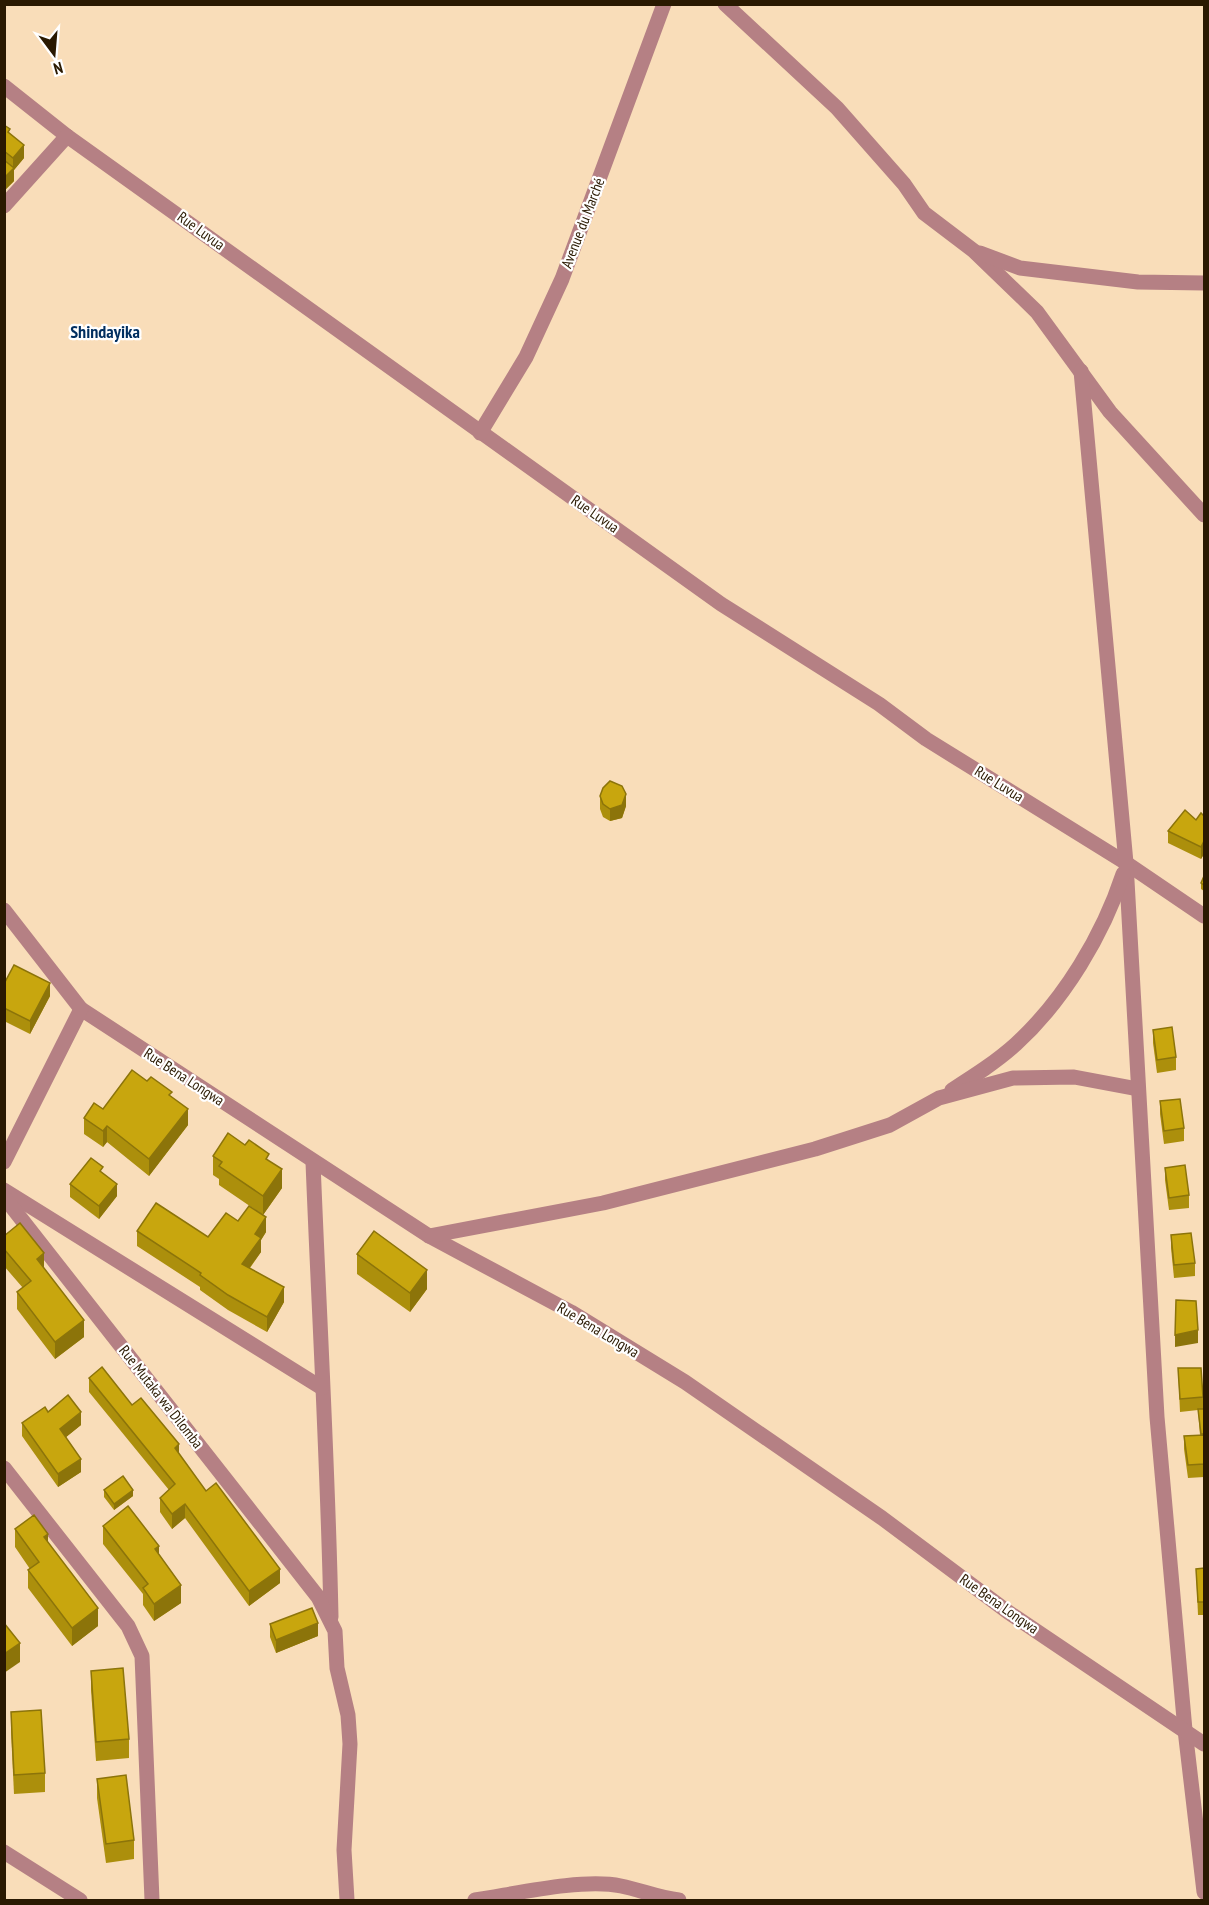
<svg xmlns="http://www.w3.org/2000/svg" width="1209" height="1905" viewBox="0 0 1209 1905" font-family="'PT Sans Narrow',sans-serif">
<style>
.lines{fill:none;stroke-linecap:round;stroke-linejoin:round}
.minor{stroke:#b58084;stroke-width:15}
.wall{fill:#ac8f0c}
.shaded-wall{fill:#8c740a}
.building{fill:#c8a60e;stroke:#8c740a;stroke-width:1.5}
.labels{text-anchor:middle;stroke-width:4.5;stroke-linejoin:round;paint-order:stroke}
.street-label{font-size:15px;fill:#2a1901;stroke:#fff}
.quarter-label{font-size:18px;font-weight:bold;fill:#002e5f;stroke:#fff}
</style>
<rect width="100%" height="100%" fill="#f9ddb9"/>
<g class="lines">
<!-- minor -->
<g class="minor">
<path d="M725 4 837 108 904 184 924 213 974 251 1037 312 1110 412 1204 515"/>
<path d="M4 86 67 136 721 604 879 704 926 739 1126 863 1204 916"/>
<path d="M4 206 67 136"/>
<path d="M980 253 1020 268 1138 282 1204 283"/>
<path d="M1081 371 1126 863 1157 1417 1185 1730 1204 1892"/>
<path d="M480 433 526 357 562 279 664 4"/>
<path d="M4 910 81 1009 429 1236 571 1312 685 1382 882 1518 1008 1612 1204 1744"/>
<path d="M952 1090C974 1076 996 1062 1016 1044 1064 1000 1103 935 1123 874"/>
<path d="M4 1162 81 1009"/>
<path d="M313 1162C319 1314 328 1465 331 1617"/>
<path d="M4 1190 322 1388"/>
<path d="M4 1197 318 1597 335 1631 337 1668 348 1715 350 1744 344 1850 347 1900"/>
<path d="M429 1236 603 1203 815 1149 890 1125 939 1098 1013 1078 1074 1077 1138 1089"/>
<path d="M4 1468 128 1626 142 1656 152 1900"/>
<path d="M4 1852 80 1900"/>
<path d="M475 1900C515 1894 582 1878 621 1886 641 1890 659 1898 679 1900"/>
</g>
</g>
<!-- wall -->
<g class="wall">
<path d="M4 125 24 158 14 170V181L4 191Z"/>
<path d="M600 796 626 806 622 818 610 821 603 817 600 809Z"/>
<path d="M1204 816V854L1201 859 1168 843V831Z"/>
<path d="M1204 876V891L1201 889V883Z"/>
<path d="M4 984 50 996 30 1034 4 1021Z"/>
<path d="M1153 1030 1176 1057V1070L1157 1073 1153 1043Z"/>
<path d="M147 1081 172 1097 188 1125 149 1176 107 1142 103 1147 84 1134V1118L103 1109Z"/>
<path d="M1160 1101 1184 1128V1141L1164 1144 1160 1114Z"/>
<path d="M213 1156 269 1161 282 1188 263 1215 219 1185V1179L213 1175Z"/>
<path d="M1165 1168 1189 1195V1208L1169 1210 1165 1180Z"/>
<path d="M103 1173 117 1196 99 1219 70 1197V1184Z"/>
<path d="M238 1221 266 1232 261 1240V1252L250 1268 284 1302 267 1332 228 1310 200 1290V1287L137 1246V1231L208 1237Z"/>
<path d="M1171 1235 1195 1263V1276L1174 1278 1171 1248Z"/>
<path d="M4 1236 44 1269 84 1337 55 1359 17 1309V1292L23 1288 4 1266Z"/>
<path d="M357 1254 427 1289 410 1312 357 1274Z"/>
<path d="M1178 1368 1203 1397V1409H1204V1477L1188 1478 1184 1449V1436L1200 1435 1198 1410 1180 1412Z"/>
<path d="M89 1378 132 1405 206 1491 280 1583 249 1606 185 1518 172 1529 160 1512V1498L169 1490 89 1392Z"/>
<path d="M48 1412 81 1425 66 1437 81 1472 58 1487 22 1436V1423Z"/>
<path d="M104 1490 133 1496 114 1510 104 1497Z"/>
<path d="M103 1526 159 1554 181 1603 154 1621 143 1605V1594L103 1544Z"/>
<path d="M15 1529 48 1542 98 1626 72 1646 28 1588V1570L30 1569 15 1547Z"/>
<path d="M1204 1568V1615H1198L1196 1569Z"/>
<path d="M270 1624 318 1636 276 1653 270 1637Z"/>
<path d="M91 1671 129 1739V1758L96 1761 91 1690Z"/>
<path d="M11 1712 45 1773V1792L14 1794 11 1731Z"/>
<path d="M97 1779 134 1840V1859L106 1863 97 1798Z"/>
</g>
<!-- shaded-wall -->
<g class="shaded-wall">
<path d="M24 145V158L14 170V181L4 191V178L13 168V158Z"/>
<path d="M626 794V806L622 818 610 821V809Z"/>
<path d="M1204 841V854L1201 859V847Z"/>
<path d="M50 983V996L30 1034V1021Z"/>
<path d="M188 1109V1125L149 1176V1159Z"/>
<path d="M107 1126V1142L103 1147V1131Z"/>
<path d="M282 1169V1188L263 1215V1196Z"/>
<path d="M117 1184V1196L99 1219V1206Z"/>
<path d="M266 1217V1232L261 1240V1252L242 1278V1264L255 1234Z"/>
<path d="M44 1253V1270L37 1259Z"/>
<path d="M427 1270V1289L410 1312V1293Z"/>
<path d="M284 1287V1302L267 1332V1317Z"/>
<path d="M84 1320V1337L55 1359V1342Z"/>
<path d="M1198 1330V1343L1175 1347V1335Z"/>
<path d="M81 1412V1425L60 1442V1429Z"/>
<path d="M179 1444V1459L175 1448Z"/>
<path d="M81 1459V1472L58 1487V1474Z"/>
<path d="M133 1490V1496L114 1510V1504Z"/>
<path d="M185 1504V1518L172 1529V1514Z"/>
<path d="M48 1534V1552L44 1537Z"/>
<path d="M159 1546V1563L155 1549Z"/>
<path d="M280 1569V1583L249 1606V1591Z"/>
<path d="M181 1585V1603L154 1621V1604Z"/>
<path d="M98 1608V1626L72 1646V1628Z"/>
<path d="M318 1623V1636L276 1653V1640Z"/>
<path d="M20 1643V1662L4 1673V1654Z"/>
</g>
<!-- building -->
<g class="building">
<path d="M4 125 10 129 8 132 24 145 13 158 4 151Z"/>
<path d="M4 160 14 168 4 178Z"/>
<path d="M610 781 622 786 626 794 622 805 610 809 603 804 600 796 603 788Z"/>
<path d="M1185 810 1196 820 1201 813 1204 816V841L1201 847 1168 831Z"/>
<path d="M1204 876V885L1201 883Z"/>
<path d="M14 965 50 983 30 1021 4 1008V984Z"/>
<path d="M1172 1027 1176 1057 1157 1060 1153 1030Z"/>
<path d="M132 1070 147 1081 151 1077 172 1092 169 1095 188 1109 149 1159 107 1126 103 1131 84 1118 94 1103 103 1109Z"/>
<path d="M1180 1099 1184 1128 1164 1131 1160 1101Z"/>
<path d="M228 1133 245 1145 249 1140 269 1154 266 1159 282 1169 263 1196 219 1166 222 1162 213 1156Z"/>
<path d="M91 1158 103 1167 100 1171 117 1184 99 1206 70 1184Z"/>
<path d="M1185 1165 1189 1195 1169 1198 1165 1168Z"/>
<path d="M156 1203 208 1237 226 1213 238 1221 249 1206 266 1217 255 1234 261 1238 242 1264 284 1287 267 1317 228 1295 200 1275 201 1273 137 1231Z"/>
<path d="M20 1223 44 1253 37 1259 84 1320 55 1342 17 1292 31 1281 4 1249V1236Z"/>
<path d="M374 1231 427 1270 410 1293 357 1254Z"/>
<path d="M1191 1233 1195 1263 1174 1265 1171 1235Z"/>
<path d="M1176 1300 1196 1301 1198 1330 1175 1335Z"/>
<path d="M102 1367 132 1405 141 1398 179 1444 175 1448 206 1491 216 1483 280 1569 249 1591 185 1504 172 1514 160 1498 175 1484 89 1378Z"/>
<path d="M1178 1368H1201L1203 1397 1180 1399Z"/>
<path d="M68 1395 81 1412 60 1429 81 1459 58 1474 22 1423 45 1407 48 1412Z"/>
<path d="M1198 1409H1204V1434H1201Z"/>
<path d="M1204 1435V1464L1188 1465 1184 1436Z"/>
<path d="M123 1476 133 1490 114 1504 104 1490Z"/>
<path d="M128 1506 159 1546 155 1549 181 1585 154 1604 143 1588 148 1584 103 1526Z"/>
<path d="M34 1515 48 1534 44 1537 98 1608 72 1628 28 1570 39 1562 15 1529Z"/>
<path d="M1204 1568V1602H1198L1196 1569Z"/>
<path d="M312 1608 318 1623 276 1640 270 1624Z"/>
<path d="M4 1623 20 1643 4 1654Z"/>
<path d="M123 1668 129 1739 96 1742 91 1671Z"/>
<path d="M41 1710 45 1773 14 1775 11 1712Z"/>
<path d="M126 1775 134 1840 106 1844 97 1779Z"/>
</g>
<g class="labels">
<!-- street labels -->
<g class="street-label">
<text transform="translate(583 223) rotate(-69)" y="5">Avenue du Marché</text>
<text transform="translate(201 231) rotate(36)" y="5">Rue Luvua</text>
<text transform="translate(595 514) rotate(35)" y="5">Rue Luvua</text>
<text transform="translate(999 784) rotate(32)" y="5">Rue Luvua</text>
<text transform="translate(184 1077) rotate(33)" y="5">Rue Bena Longwa</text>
<text transform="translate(598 1330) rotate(31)" y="5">Rue Bena Longwa</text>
<text transform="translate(161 1397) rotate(52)" y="5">Rue Mutaka wa Dilomba</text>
<text transform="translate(999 1604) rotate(35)" y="5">Rue Bena Longwa</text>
</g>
<!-- quarter labels -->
<g class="quarter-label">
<text x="105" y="338">Shindayika</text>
</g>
</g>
<!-- border -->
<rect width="1209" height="1905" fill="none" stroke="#2a1901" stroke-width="12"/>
<!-- north arrow -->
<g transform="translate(54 54) rotate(164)" stroke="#ffffff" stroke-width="4.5" paint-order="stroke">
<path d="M0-4.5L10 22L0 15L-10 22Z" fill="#2a1901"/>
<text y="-9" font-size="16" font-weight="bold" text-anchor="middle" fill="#2a1901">N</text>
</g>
</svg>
